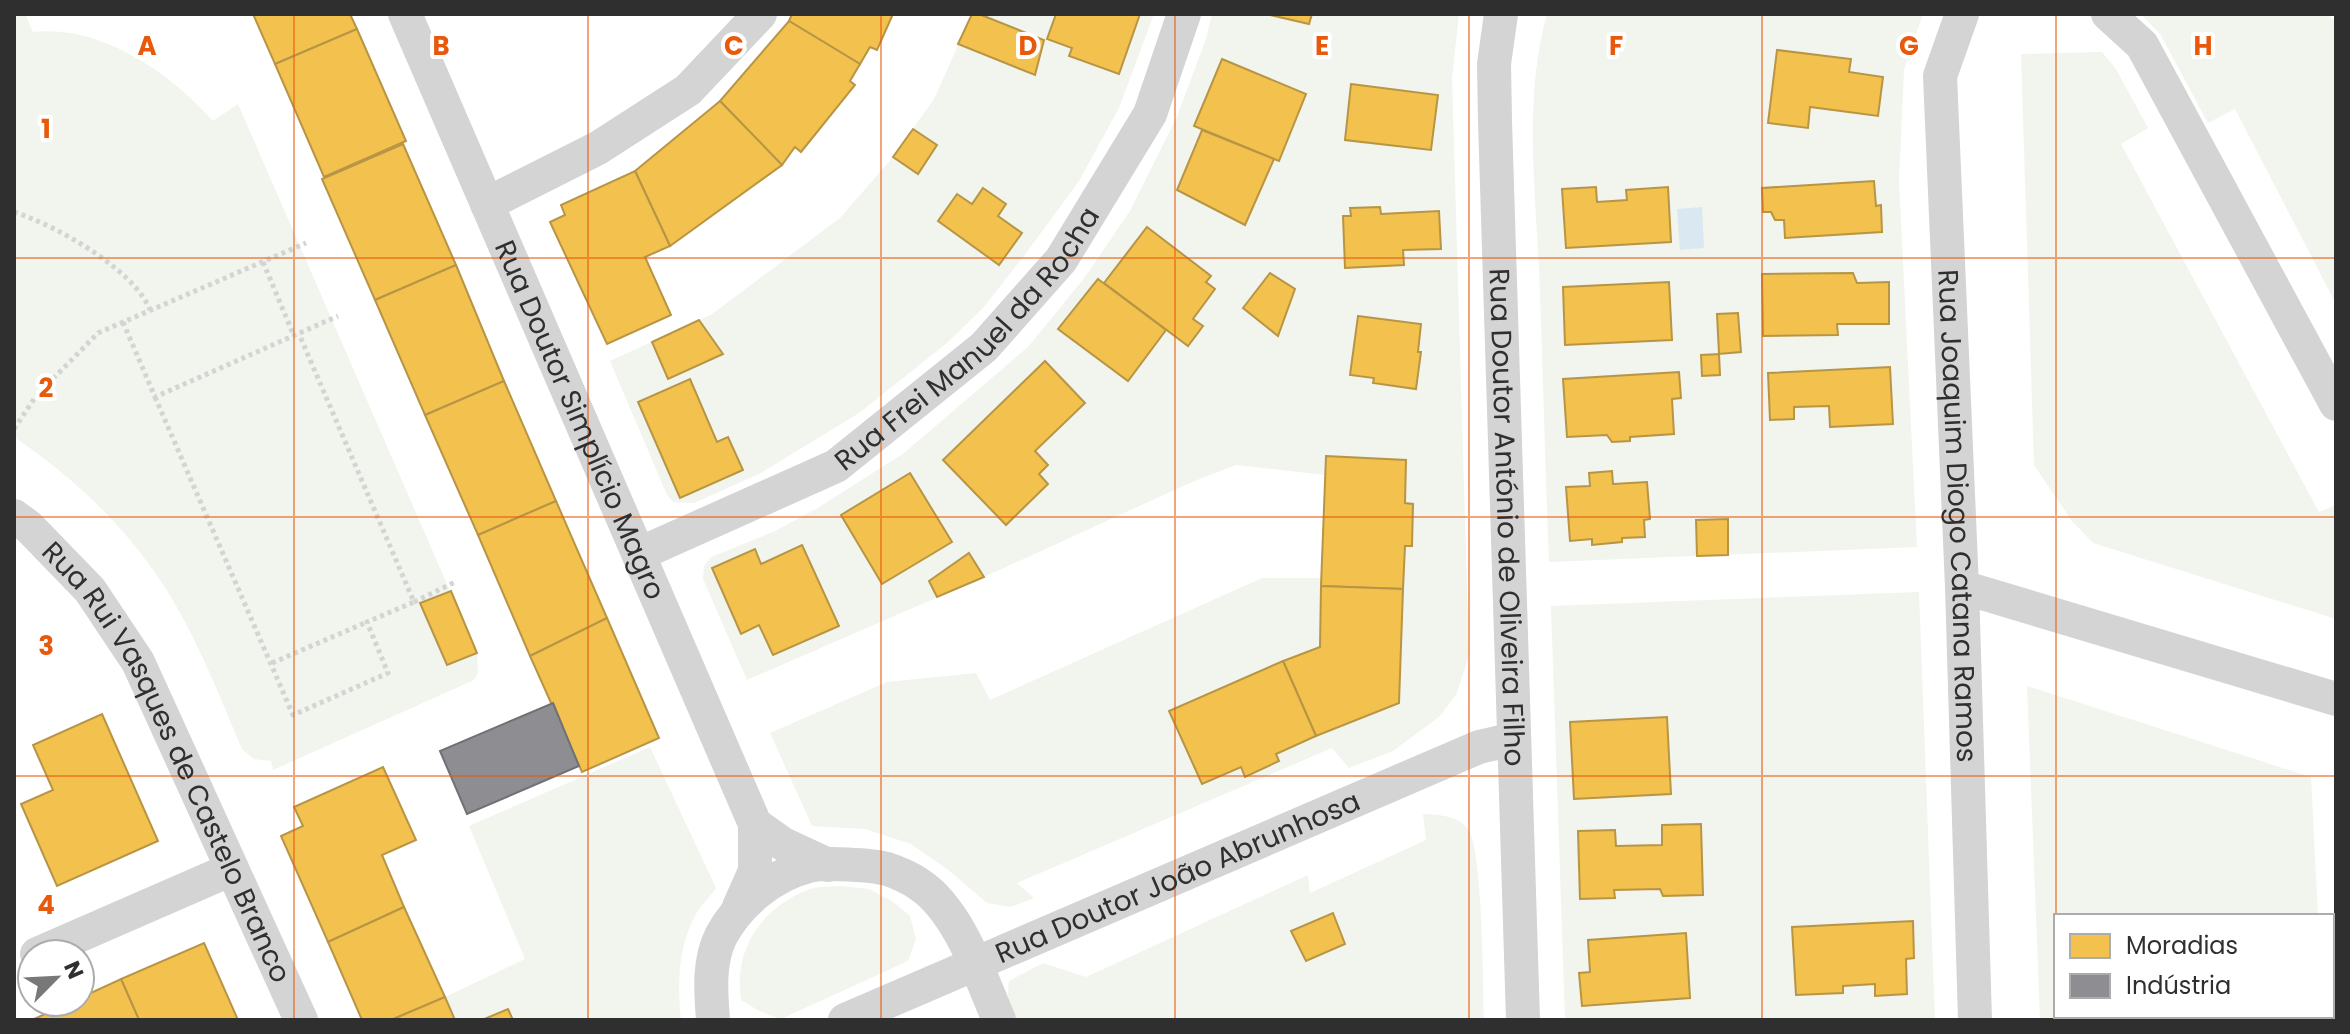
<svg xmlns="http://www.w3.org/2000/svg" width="2350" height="1034" viewBox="0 0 2350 1034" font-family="Poppins,sans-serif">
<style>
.green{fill:#f1f5ed}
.water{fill:#dae9f1}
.homes{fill:#f2c14e;stroke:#b89545;stroke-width:2}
.industry{fill:#8d8d92;stroke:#717174;stroke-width:2}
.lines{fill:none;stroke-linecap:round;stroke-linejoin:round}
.path{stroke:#d4d4d4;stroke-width:5;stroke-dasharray:4 4;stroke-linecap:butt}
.minor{stroke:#d4d4d4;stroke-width:34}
.grid{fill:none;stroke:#e8590c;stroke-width:2;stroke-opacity:0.55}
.labels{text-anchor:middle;stroke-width:8;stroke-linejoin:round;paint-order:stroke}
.street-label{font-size:28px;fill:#2f2f2f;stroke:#fff}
.grid-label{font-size:26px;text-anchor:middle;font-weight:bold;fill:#e8590c;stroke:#fff;stroke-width:8;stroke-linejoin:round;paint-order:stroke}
</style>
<rect width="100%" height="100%" fill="#fff"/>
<!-- green -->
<g class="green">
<path d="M22 14H25L33 32C100 24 171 73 213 121L238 104 477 653 478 673 474 680 273 770 271 761 254 759 242 749C221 700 202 650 175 604 135 535 79 481 14 437V18Z"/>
<path d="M972 14H1154L1119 108 1079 181 1024 256 983 308 947 343 859 413 759 474 694 503 673 502 667 495 610 361 712 314 840 218 893 157 934 99Z"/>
<path d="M1212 14H1459L1452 78 1469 656 1456 695 1439 717 1393 751 1349 768 1332 748 1017 883 1034 898 1011 907 987 903 951 872 911 844 865 829 812 826 770 733 887 682 976 673 990 700 1262 578H1321L1325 475 1236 465 1192 482 984 577 747 680 703 579 704 566 711 557 773 532 816 509 904 453 1028 347 1085 277 1130 211 1176 119 1206 39Z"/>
<path d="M1547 14H1923L1904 70 1899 181 1917 547 1549 562C1545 465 1543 367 1539 269 1535 185 1524 96 1547 14Z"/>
<path d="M2141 14H2327L2336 22V304L2235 109 2208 123 2160 34Z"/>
<path d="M2102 52 2116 69 2148 128 2121 144 2319 512 2336 505V619L2093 543 2072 521 2034 465 2021 54Z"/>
<path d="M1919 592 1935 1020H1565L1551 606Z"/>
<path d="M2027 686 2311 777 2318 916H2056V1016H2322L2323 1020H2040Z"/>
<path d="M650 747 716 888C710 897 701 905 696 914 678 946 677 984 681 1020H513L508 1009 482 1020H455L445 997 525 959 469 826Z"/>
<path d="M1423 814C1439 815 1458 815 1468 829 1483 850 1483 987 1484 1020H1013C1008 1007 1007 996 1009 981L1043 963 1086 977 1308 875 1310 893 1426 840Z"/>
<path d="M841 886 869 889 892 901 910 916 916 939 908 961 781 1019 759 1011 741 1000C733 949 762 907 810 889 819 886 831 887 841 886Z"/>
</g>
<!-- water -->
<path class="water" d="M1702 207 1704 248 1680 250 1677 209Z"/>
<!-- homes -->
<g class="homes">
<path d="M253 14H350L357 29 275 64Z"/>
<path d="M792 14H893L877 50 870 47 860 64 789 21Z"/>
<path d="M972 14H979L1044 40 1035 75 958 44Z"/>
<path d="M1056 14H1140L1119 74 1069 56 1072 48 1047 39Z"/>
<path d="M1266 14H1312L1309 24Z"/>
<path d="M789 21 860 64 850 81 855 85 801 152 795 147 782 165 720 101Z"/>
<path d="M357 29 406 141 324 177 275 64Z"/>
<path d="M1777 50 1851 59 1849 72 1883 77 1878 116 1810 107 1808 128 1768 123Z"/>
<path d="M1222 59 1306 94 1279 161 1194 126Z"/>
<path d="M1351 84 1438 95 1431 150 1345 140Z"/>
<path d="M720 101 782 165 670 246 635 171Z"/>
<path d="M913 129 937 145 918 174 893 157Z"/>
<path d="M1202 130 1274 159 1245 225 1177 190Z"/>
<path d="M403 144 456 265 375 300 322 179Z"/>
<path d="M635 171 670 246 645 257 671 315 607 344 550 222 565 215 561 205Z"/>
<path d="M1874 181 1876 206 1881 205 1882 232 1785 238 1784 220H1775L1771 212H1763L1762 188Z"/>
<path d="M1596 187 1597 202 1627 200 1626 190 1668 187 1671 242 1566 248 1562 189Z"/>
<path d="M983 188 1006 204 998 216 1022 233 999 265 938 221 957 194 972 204Z"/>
<path d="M1380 207 1381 214 1439 211 1441 249 1403 250 1404 265 1345 268 1343 216H1351L1350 208Z"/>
<path d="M1147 227 1211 276 1206 282 1215 289 1193 319 1203 326 1188 346 1104 283Z"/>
<path d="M456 265 504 381 425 415 375 300Z"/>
<path d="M1270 273 1295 289 1278 336 1243 308Z"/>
<path d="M1853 273 1857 283 1889 282V324H1837L1838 335 1763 336 1762 274Z"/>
<path d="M1098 279 1166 330 1128 381 1058 329Z"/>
<path d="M1669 282 1672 340 1565 345 1563 287Z"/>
<path d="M1738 313 1741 352 1719 354 1717 314Z"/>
<path d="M1358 316 1421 324 1418 352H1421L1416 389 1373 383 1374 378 1350 375Z"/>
<path d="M699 320 723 354 668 379 652 342Z"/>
<path d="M1719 354 1720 375 1702 376 1701 355Z"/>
<path d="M1045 361 1085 403 1035 451 1048 465 1039 474 1048 484 1006 525 943 460Z"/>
<path d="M1890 367 1893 424 1830 427 1829 406 1794 407V419L1770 420 1768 373Z"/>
<path d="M1679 372 1681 398 1672 399 1674 434 1630 437V441L1612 442 1607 435 1567 437 1563 379Z"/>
<path d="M690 379 717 442 728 437 743 470 680 498 638 402Z"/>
<path d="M504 381 556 501 478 535 425 415Z"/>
<path d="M1326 456 1406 460 1405 503 1413 504 1412 546H1405L1403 589 1321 586Z"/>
<path d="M1612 471 1613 484 1647 482 1650 519 1644 520 1645 537 1622 538V542L1592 545V539L1570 541 1566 487 1590 486 1589 473Z"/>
<path d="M910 473 952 542 882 584 841 515Z"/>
<path d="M556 501 607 618 530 656 478 535Z"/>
<path d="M1728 519V555L1697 556 1696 520Z"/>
<path d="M802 545 839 626 773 655 759 625 741 634 712 568 755 549 761 564Z"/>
<path d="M969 553 984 577 937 597 929 581Z"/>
<path d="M1321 586 1403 589 1399 703 1316 736 1283 661 1320 647Z"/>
<path d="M451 591 477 653 447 665 420 603Z"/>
<path d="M607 618 659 738 582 772 530 656Z"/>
<path d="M1283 661 1316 736 1276 754 1279 761 1245 777 1241 767 1202 784 1169 711Z"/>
<path d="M102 714 158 841 57 886 21 804 53 790 33 745Z"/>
<path d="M1667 717 1671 794 1574 799 1570 722Z"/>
<path d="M383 767 416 840 382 855 404 907 328 942 281 836 303 826 294 807Z"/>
<path d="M1701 824 1703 895 1663 896 1660 889 1614 890 1615 898 1580 899 1578 831 1615 830 1616 846 1662 845V825Z"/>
<path d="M404 907 445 997 391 1020H362L328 942Z"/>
<path d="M1333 913 1345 944 1306 961 1291 931Z"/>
<path d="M1913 921 1914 958 1906 959 1907 994 1875 996V984L1843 986V993L1796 995 1792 927Z"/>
<path d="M1686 933 1690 998 1582 1006 1579 973 1590 972 1588 940Z"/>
<path d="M204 943 238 1020H139L121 979Z"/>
<path d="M121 979 139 1020H32L71 1002H80V998Z"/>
<path d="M445 997 455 1020H391Z"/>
<path d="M508 1009 513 1020H482Z"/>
</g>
<!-- industry -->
<path class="industry" d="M553 703 579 766 467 814 440 751Z"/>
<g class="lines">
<!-- path -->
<g class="path">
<path d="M14 212C55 225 134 269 150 310"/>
<path d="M263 262 294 336"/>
<path d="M123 322 155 397 338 316"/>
<path d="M155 397 293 715 388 673 367 622 414 602 299 334"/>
<path d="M14 429 36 396 98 333 306 243"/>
<path d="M414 602 455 582"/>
<path d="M272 663 367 622"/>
</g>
<!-- minor -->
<g class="minor">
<path id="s1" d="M405 14 755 824V871L739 907"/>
<path id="s2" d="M1501 14 1494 64 1495 121 1523 1020"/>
<path id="s3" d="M1962 14 1940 76 1962 587 1975 1020"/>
<path d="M2108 14 2142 45 2336 404"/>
<path d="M487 204 598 148 688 90 760 14"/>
<path id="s4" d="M14 516 29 527 90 590 138 662 301 1020"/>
<path id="s5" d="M639 554 836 466 984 347 1061 260 1150 114 1184 14"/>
<path d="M1962 587 2336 699"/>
<path d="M755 824 783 844 828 865"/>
<path d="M37 954 232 869"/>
<path d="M713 1020C711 993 708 962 721 936 738 904 772 875 809 866 823 862 872 865 887 869 897 872 912 879 920 885 959 911 981 978 999 1020"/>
<path id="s6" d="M845 1020 1479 747 1514 739"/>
</g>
</g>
<!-- grid -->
<path class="grid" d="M294 14V1020M588 14V1020M881 14V1020M1175 14V1020M1469 14V1020M1762 14V1020M2056 14V916M14 258H2336M14 517H2336M14 776H2336M2056 1016V1020"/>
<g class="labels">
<!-- street labels -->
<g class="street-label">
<text dy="10" stroke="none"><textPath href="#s5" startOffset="400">Rua Frei Manuel da Rocha</textPath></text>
<text dy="10" stroke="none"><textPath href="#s1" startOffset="442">Rua Doutor Simplício Magro</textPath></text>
<text dy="10" stroke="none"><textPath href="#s3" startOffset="506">Rua Joaquim Diogo Catana Ramos</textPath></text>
<text dy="10" stroke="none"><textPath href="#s2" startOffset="504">Rua Doutor António de Oliveira Filho</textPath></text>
<text dy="10" stroke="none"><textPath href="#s4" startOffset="294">Rua Rui Vasques de Castelo Branco</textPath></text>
<text dy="10" stroke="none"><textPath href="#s6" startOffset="362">Rua Doutor João Abrunhosa</textPath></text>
</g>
</g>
<g class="grid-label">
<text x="147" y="55">A</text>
<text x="441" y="55">B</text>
<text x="734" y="55">C</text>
<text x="1028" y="55">D</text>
<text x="1322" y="55">E</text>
<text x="1616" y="55">F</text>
<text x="1909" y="55">G</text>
<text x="2203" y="55">H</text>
<text x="46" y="138">1</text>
<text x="46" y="397">2</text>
<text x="46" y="655">3</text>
<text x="46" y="914">4</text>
</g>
<!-- border -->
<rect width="2350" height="1034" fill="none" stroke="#2f2f2f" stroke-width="32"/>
<!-- legend -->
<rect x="2054" y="914" width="280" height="104" fill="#ffffff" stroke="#acacac" stroke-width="2"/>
<rect x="2070" y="934" width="40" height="24" fill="#f2c14e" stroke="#acacac" stroke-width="2"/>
<text x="2126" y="954" font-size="24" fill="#2f2f2f">Moradias</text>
<rect x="2070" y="974" width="40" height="24" fill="#8d8d92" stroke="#acacac" stroke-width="2"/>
<text x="2126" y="994" font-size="24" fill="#2f2f2f">Indústria</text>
<!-- north arrow -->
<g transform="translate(56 978) rotate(66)"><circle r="38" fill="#ffffff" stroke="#acacac" stroke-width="2"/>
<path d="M0-6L14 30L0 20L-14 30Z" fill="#787878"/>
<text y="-12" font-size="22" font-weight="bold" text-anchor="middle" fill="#2f2f2f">N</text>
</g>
</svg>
